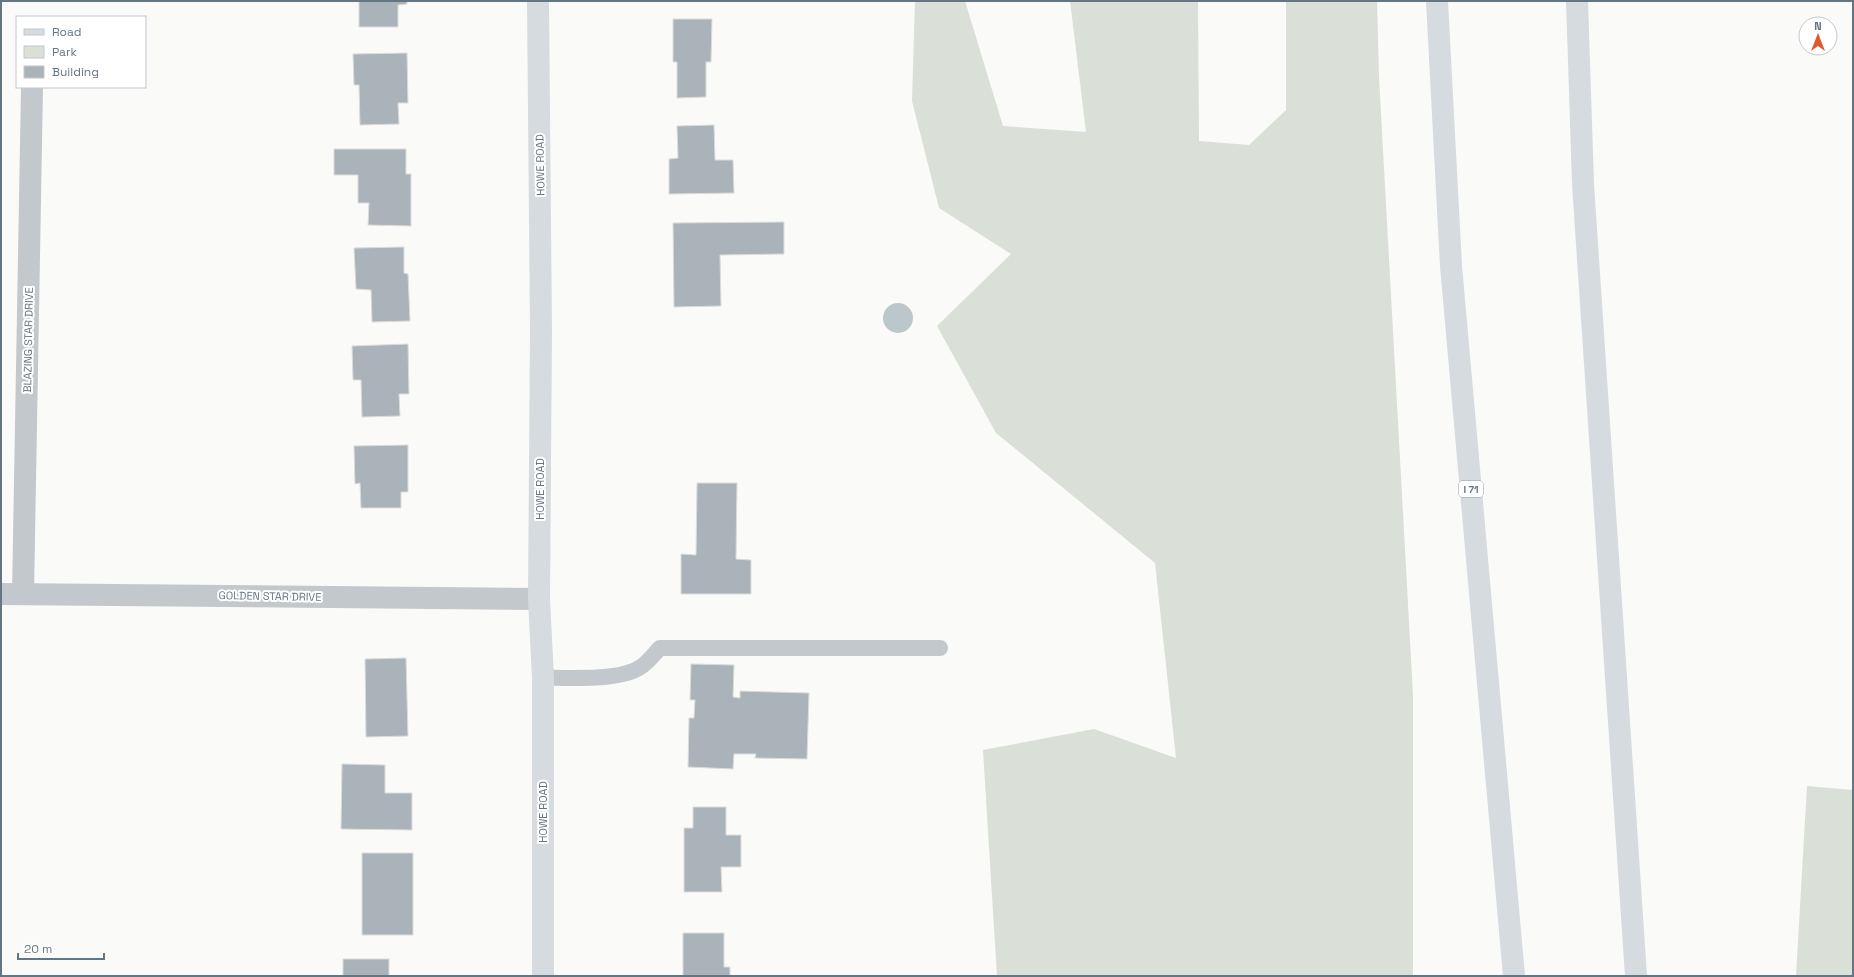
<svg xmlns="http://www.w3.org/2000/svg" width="1854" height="977" viewBox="0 0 1854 977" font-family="'Space Grotesk',sans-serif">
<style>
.green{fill:#dadfd7}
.water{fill:#bbc7cb}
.building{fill:#aab3b9;stroke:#dcdcda}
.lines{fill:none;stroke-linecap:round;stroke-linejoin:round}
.lane{stroke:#c3c8cc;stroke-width:16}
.street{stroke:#c3c8cc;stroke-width:22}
.secondary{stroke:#d6dbdf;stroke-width:22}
.highway{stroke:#d6dbdf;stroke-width:22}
.labels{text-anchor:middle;stroke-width:4;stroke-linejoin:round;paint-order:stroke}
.shield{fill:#fff;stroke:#939fa8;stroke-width:1}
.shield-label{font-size:10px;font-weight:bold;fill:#657683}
.street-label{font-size:11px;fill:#657683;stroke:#fff}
</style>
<rect width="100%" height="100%" fill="#fafaf8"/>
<!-- green -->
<g class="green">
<path d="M915 1H965L1003 126 1086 132 1070 1H1198L1199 141 1249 145 1286 110V1H1377L1379 77 1413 695V976H997L983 750 1094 729 1176 758 1155 563 996 433 937 326 1011 254 939 208 912 101Z"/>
<path d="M1807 786 1853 790V976H1796Z"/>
</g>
<!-- water -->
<circle class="water" cx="898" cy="318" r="15"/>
<!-- building -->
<g class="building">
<path d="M359 1H407V4L398 5V27H359Z"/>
<path d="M673 19H712L711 62H706V97L677 98V62H673Z"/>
<path d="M407 53 408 103H398L399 124 360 125 359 85H354L353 54Z"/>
<path d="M714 125 715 160H733L734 193 669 194V159L678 158 677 126Z"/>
<path d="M334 149H406V174H411V226L368 225 369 203H358V175H334Z"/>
<path d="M784 222V254L720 255 721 306 674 307 673 223Z"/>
<path d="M404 247V273L408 274 410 321 372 322 371 290 356 289 354 248Z"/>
<path d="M408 344 409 394H399L400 416 362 417 361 380H353L352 346Z"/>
<path d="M408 445V492H401V508H361L360 483 355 484 354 446Z"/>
<path d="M697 483H737L736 559 751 560V594H681V554L696 555Z"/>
<path d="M406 658 408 736 366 737 365 659Z"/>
<path d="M691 664 734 665 733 697 740 698V691L809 693 807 759 755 758 756 754H734L733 769 688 767 689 718H694L695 700H690Z"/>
<path d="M342 764 385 765V793H412V830L341 829Z"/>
<path d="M693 807H726V835H741V867H721L722 892H684V828H693Z"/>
<rect x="362" y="853" width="51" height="82"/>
<path d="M683 933H724V967H730V976H683Z"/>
<rect x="343" y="959" width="46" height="17"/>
</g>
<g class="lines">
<!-- lane -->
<path class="lane" d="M543 678C570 677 621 682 642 666 649 661 654 654 660 648H940"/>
<!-- street -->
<g class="street">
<path d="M1 594 539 599"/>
<path d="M23 594 32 87"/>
</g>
<!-- secondary -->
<path class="secondary" d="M538 1 541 331 539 599 543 678V976"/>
<!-- highway -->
<g class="highway">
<path d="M1437 1 1451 266 1514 976"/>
<path d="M1577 1 1583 184 1636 976"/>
</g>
</g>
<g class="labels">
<!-- shield labels -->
<rect class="shield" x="1459" y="481" width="24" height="16" rx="3"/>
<g class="shield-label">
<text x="1471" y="493">I 71</text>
</g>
<!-- street labels -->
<g class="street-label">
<text transform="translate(540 165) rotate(-91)" y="4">HOWE ROAD</text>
<text transform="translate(28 340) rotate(-89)" y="4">BLAZING STAR DRIVE</text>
<text transform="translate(540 489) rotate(-90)" y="4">HOWE ROAD</text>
<text transform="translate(270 596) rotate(1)" y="4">GOLDEN STAR DRIVE</text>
<text transform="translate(543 812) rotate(-90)" y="4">HOWE ROAD</text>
</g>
</g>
<!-- border -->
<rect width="1854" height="977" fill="none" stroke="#657683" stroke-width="4"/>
<!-- legend -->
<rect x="16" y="16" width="130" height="72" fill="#ffffff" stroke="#c1c8cd"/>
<rect x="24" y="29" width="20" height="6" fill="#d6dbdf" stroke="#c1c8cd"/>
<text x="52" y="36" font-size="12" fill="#657683">Road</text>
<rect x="24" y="46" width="20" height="12" fill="#dadfd7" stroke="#c1c8cd"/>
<text x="52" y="56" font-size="12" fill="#657683">Park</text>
<rect x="24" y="66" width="20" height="12" fill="#aab3b9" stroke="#c1c8cd"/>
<text x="52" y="76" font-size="12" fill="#657683">Building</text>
<!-- north arrow -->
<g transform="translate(1818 36)"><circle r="19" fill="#ffffff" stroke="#c1c8cd"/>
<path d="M0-3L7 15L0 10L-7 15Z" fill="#e4572e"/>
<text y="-6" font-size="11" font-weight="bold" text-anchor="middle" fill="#657683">N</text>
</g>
<!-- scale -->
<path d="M18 953v6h86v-6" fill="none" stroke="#657683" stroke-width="2"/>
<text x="24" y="953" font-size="12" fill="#657683" stroke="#ffffff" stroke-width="3" paint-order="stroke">20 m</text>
</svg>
